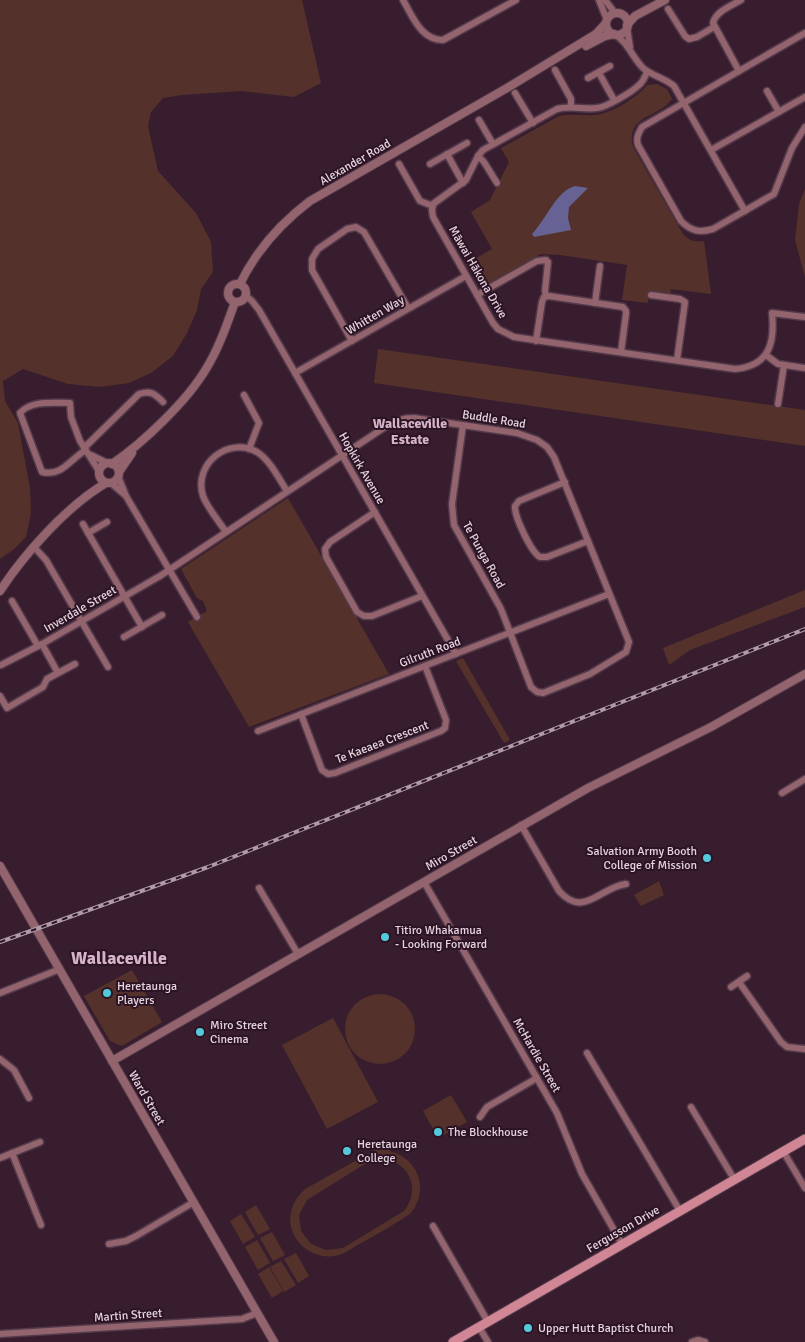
<svg xmlns="http://www.w3.org/2000/svg" width="805" height="1342" viewBox="0 0 805 1342" font-family="Signika,sans-serif">
<style>
.green{fill:#54322b;fill-rule:evenodd}
.water{fill:#666294}
.lines{fill:none;stroke-linecap:round;stroke-linejoin:round}
.minor-casing{stroke:#533a4a;stroke-width:9}
.tertiary-casing{stroke:#533a4a;stroke-width:10}
.secondary-casing{stroke:#533a4a;stroke-width:11}
.minor{stroke:#93646d;stroke-width:6}
.tertiary{stroke:#93646d;stroke-width:8}
.secondary{stroke:#d18695;stroke-width:9}
.rail-casing{stroke:#af9ba8;stroke-width:4}
.rail{stroke:#2c1424;stroke-width:2;stroke-dasharray:5.5;stroke-linecap:butt}
.poi-dot{fill:#53cadc;stroke:#2c1424;stroke-width:2}
.labels{text-anchor:middle;stroke-width:4;stroke-linejoin:round;paint-order:stroke}
.street-label{font-size:12px;fill:#e5d3de;stroke:#2c1424}
.poi-label{font-size:12px;fill:#e5d3de;stroke:#2c1424;text-anchor:start}
.neighbourhood-label{font-size:14px;font-weight:bold;fill:#d5b3c8;stroke:#2c1424}
.district-label{font-size:18px;font-weight:bold;fill:#d5b3c8;stroke:#2c1424}
</style>
<rect width="100%" height="100%" fill="#371d2e"/>
<!-- green -->
<g class="green">
<path d="M0 0H302L321 83 294 97 241 91 182 95 163 98 151 112 148 126 158 171 196 213 211 242 213 272 201 289 197 310 187 333 173 356 151 373 129 383 100 387 68 384 23 369 3 381 5 401 18 423 30 488 31 513 26 537 13 550 0 559Z"/>
<path d="M657 84 667 89 672 99C659 118 625 115 633 147L683 234C689 241 695 242 704 241L711 294 671 289 670 295 649 292 648 303 622 300 627 265 560 255 541 254 482 288 466 264 492 249 471 212 490 200 509 162 501 148 559 116C571 113 582 116 594 115 609 115 638 97 647 85Z"/>
<path d="M805 189V277L795 240 799 204Z"/>
<path d="M378 349 805 410V446L374 383Z"/>
<path d="M288 498 389 674 249 727 188 622 207 611 203 601 197 598 181 569Z"/>
<path d="M805 590V607L690 650 669 665 663 648Z"/>
<path d="M463 658 510 740 504 743 456 661Z"/>
<path d="M659 881 664 895 641 906 634 895Z"/>
<path d="M132 970 162 1022 122 1046 110 1041 84 996Z"/>
<circle cx="380" cy="1029" r="35"/>
<path d="M333 1018 378 1102 327 1129 282 1045Z"/>
<path d="M451 1095 467 1122 438 1138 423 1111Z"/>
<path d="M391 1141 395 1147 389 1151C419 1158 430 1191 410 1214 395 1224 379 1233 363 1242 355 1246 348 1252 339 1255 319 1261 296 1248 291 1227 288 1212 294 1199 305 1189ZM378 1159C407 1158 423 1188 404 1211L343 1248 326 1250 311 1244 301 1231 299 1215 307 1200 368 1162Z"/>
<path d="M256 1205 270 1229 258 1235 245 1212Z"/>
<path d="M241 1214 255 1237 243 1244 230 1221Z"/>
<path d="M272 1232 285 1255 273 1261 260 1238Z"/>
<path d="M257 1240 270 1263 258 1270 245 1247Z"/>
<path d="M296 1253 309 1276 298 1283 284 1259Z"/>
<path d="M281 1261 296 1285 284 1292 270 1267Z"/>
<path d="M269 1267 283 1291 272 1298 258 1274Z"/>
</g>
<!-- water -->
<path class="water" d="M575 186 588 188 569 207 568 218 571 230 534 237 532 234C546 220 556 191 575 186Z"/>
<g class="lines">
<defs>
<g id="minor">
<path d="M403 0C413 17 421 40 443 40L516 0"/>
<path d="M599 0 607 20"/>
<path d="M605 0 615 13"/>
<path d="M668 9 685 36 689 39 697 37 714 27"/>
<path d="M627 28 630 47"/>
<path d="M805 33 642 127C638 134 636 138 638 145L681 221C691 231 699 233 713 229L774 194 792 148 805 127"/>
<path d="M614 34C628 42 632 57 643 68 652 76 665 78 674 86L745 211"/>
<path d="M555 70 571 99V106"/>
<path d="M739 71 713 23C716 11 731 6 741 0"/>
<path d="M647 72C645 77 643 82 639 85 632 92 607 107 597 108 584 110 571 105 557 109L483 150 478 156 466 180 433 204 432 210 433 217 493 323 498 329 514 337 735 369C770 366 775 342 772 313L805 317"/>
<path d="M599 73 614 100"/>
<path d="M588 78 610 66"/>
<path d="M767 91 779 112"/>
<path d="M515 93 533 123"/>
<path d="M479 120 493 144"/>
<path d="M711 150 805 97"/>
<path d="M447 154 463 183"/>
<path d="M478 156 484 162 497 183"/>
<path d="M399 164 420 201 433 206"/>
<path d="M430 164 467 143"/>
<path d="M477 295 537 261 546 260 548 262 545 291 546 296"/>
<path d="M651 295 680 299 685 302 677 360"/>
<path d="M246 296 252 301 259 310 456 654"/>
<path d="M595 303 600 266"/>
<path d="M352 341 312 270V259L318 249 347 229 356 227 364 232 408 308"/>
<path d="M536 341 542 302 544 297 549 296 623 307 626 311V314L621 352"/>
<path d="M766 355 778 364 805 368"/>
<path d="M295 373 466 276"/>
<path d="M244 395 259 423 249 449"/>
<path d="M778 404 784 365"/>
<path d="M84 448 139 394C151 390 155 394 163 402"/>
<path d="M86 450C70 459 62 477 42 472L20 413C31 400 54 403 70 403L71 417 80 441 99 471"/>
<path d="M91 455 107 463"/>
<path d="M118 476 126 496 197 617"/>
<path d="M565 482 519 501 515 506C514 516 531 552 540 557H547L588 541"/>
<path d="M111 483 125 495"/>
<path d="M375 512 330 542 325 549 326 557 357 612 364 616H372L422 596"/>
<path d="M83 524 142 627"/>
<path d="M226 532C219 521 208 509 203 496 193 464 228 436 257 452 270 460 279 479 287 491"/>
<path d="M88 533 107 522"/>
<path d="M34 547 46 560 108 667"/>
<path d="M12 601 38 646"/>
<path d="M124 637 162 615"/>
<path d="M1 665 42 644 160 576 385 427C394 421 403 418 414 418L517 433 537 440 547 447 554 457 629 642 626 652 590 674 543 693 537 692 531 687 501 609 454 525 452 504 463 425"/>
<path d="M58 673 75 664"/>
<path d="M0 696 7 708 43 687 47 679 58 673 42 644"/>
<path d="M301 714 322 770 328 774 335 773 441 731 445 728 446 720 425 666"/>
<path d="M258 731 609 594"/>
<path d="M782 793 805 779"/>
<path d="M521 825 559 891C584 919 600 887 626 884"/>
<path d="M424 882 557 1113 582 1174 622 1244"/>
<path d="M259 888 298 954"/>
<path d="M739 982 781 1042 787 1047 805 1049"/>
<path d="M731 987 747 976"/>
<path d="M0 993 60 969"/>
<path d="M587 1053 680 1211"/>
<path d="M0 1059 14 1070 29 1098"/>
<path d="M691 1107 734 1179"/>
<path d="M480 1117 487 1107 537 1078"/>
<path d="M783 1151 805 1188"/>
<path d="M12 1153 41 1225"/>
<path d="M0 1158 40 1142"/>
<path d="M433 1226 488 1322"/>
<path d="M109 1244 126 1241 136 1236 194 1202"/>
<path d="M479 1327 488 1342"/>
<path d="M0 1334 242 1319 257 1313"/>
<path d="M692 1342 698 1340 705 1342"/>
</g>
<g id="tertiary">
<circle cx="617" cy="24" r="11"/>
<path d="M627 25 635 16 665 0"/>
<path d="M586 46 605 36 614 34"/>
<circle cx="237" cy="293" r="9"/>
<path d="M240 284C256 251 281 223 310 201L507 88 596 34 606 23"/>
<circle cx="109" cy="473" r="10"/>
<path d="M112 464C143 443 187 401 206 369 219 348 227 324 235 302"/>
<path d="M119 472 132 453"/>
<path d="M0 591C25 553 67 506 106 483"/>
<path d="M0 866 274 1342"/>
<path d="M112 1061 588 788 711 727 805 674"/>
</g>
<path id="secondary" d="M453 1342 805 1139"/>
</defs>
<!-- minor casing -->
<use href="#minor" class="minor-casing"/>
<!-- tertiary casing -->
<use href="#tertiary" class="tertiary-casing"/>
<!-- secondary casing -->
<use href="#secondary" class="secondary-casing"/>
<!-- minor -->
<use href="#minor" class="minor"/>
<!-- tertiary -->
<use href="#tertiary" class="tertiary"/>
<!-- secondary -->
<use href="#secondary" class="secondary"/>
<defs>
<path id="rail" d="M0 942 208 867 805 629"/>
</defs>
<!-- rail casing -->
<use href="#rail" class="rail-casing"/>
<!-- rail -->
<use href="#rail" class="rail"/>
</g>
<!-- markers -->
<g class="poi-dot">
<circle cx="707" cy="858" r="5"/>
<circle cx="385" cy="937" r="5"/>
<circle cx="107" cy="993" r="5"/>
<circle cx="200" cy="1032" r="5"/>
<circle cx="438" cy="1132" r="5"/>
<circle cx="347" cy="1151" r="5"/>
<circle cx="528" cy="1328" r="5"/>
</g>
<g class="labels">
<!-- street labels -->
<g class="street-label">
<text transform="translate(355 162) rotate(-30)" y="4">Alexander Road</text>
<text transform="translate(478 272) rotate(60)" y="4">Māwai Hākona Drive</text>
<text transform="translate(375 315) rotate(-30)" y="4">Whitten Way</text>
<text transform="translate(494 419) rotate(9)" y="4">Buddle Road</text>
<text transform="translate(362 468) rotate(60)" y="4">Hopkirk Avenue</text>
<text transform="translate(484 555) rotate(61)" y="4">Te Punga Road</text>
<text transform="translate(80 609) rotate(-30)" y="4">Inverdale Street</text>
<text transform="translate(430 652) rotate(-21)" y="4">Gilruth Road</text>
<text transform="translate(382 742) rotate(-21)" y="4">Te Kaeaea Crescent</text>
<text transform="translate(451 853) rotate(-30)" y="4">Miro Street</text>
<text transform="translate(537 1055) rotate(60)" y="4">McHardie Street</text>
<text transform="translate(147 1098) rotate(60)" y="4">Ward Street</text>
<text transform="translate(623 1229) rotate(-30)" y="4">Fergusson Drive</text>
<text transform="translate(128 1315) rotate(-4)" y="4">Martin Street</text>
</g>
<!-- poi labels -->
<g class="poi-label">
<text x="697" y="855" text-anchor="end">Salvation Army Booth<tspan x="697" dy="14">College of Mission</tspan></text>
<text x="395" y="934">Titiro Whakamua<tspan x="395" dy="14">- Looking Forward</tspan></text>
<text x="117" y="990">Heretaunga<tspan x="117" dy="14">Players</tspan></text>
<text x="210" y="1029">Miro Street<tspan x="210" dy="14">Cinema</tspan></text>
<text x="448" y="1136">The Blockhouse</text>
<text x="357" y="1148">Heretaunga<tspan x="357" dy="14">College</tspan></text>
<text x="538" y="1332">Upper Hutt Baptist Church</text>
</g>
<!-- neighbourhood labels -->
<g class="neighbourhood-label">
<text x="410" y="428">Wallaceville<tspan x="410" dy="16">Estate</tspan></text>
</g>
<!-- district labels -->
<g class="district-label">
<text x="119" y="964">Wallaceville</text>
</g>
</g>
</svg>
